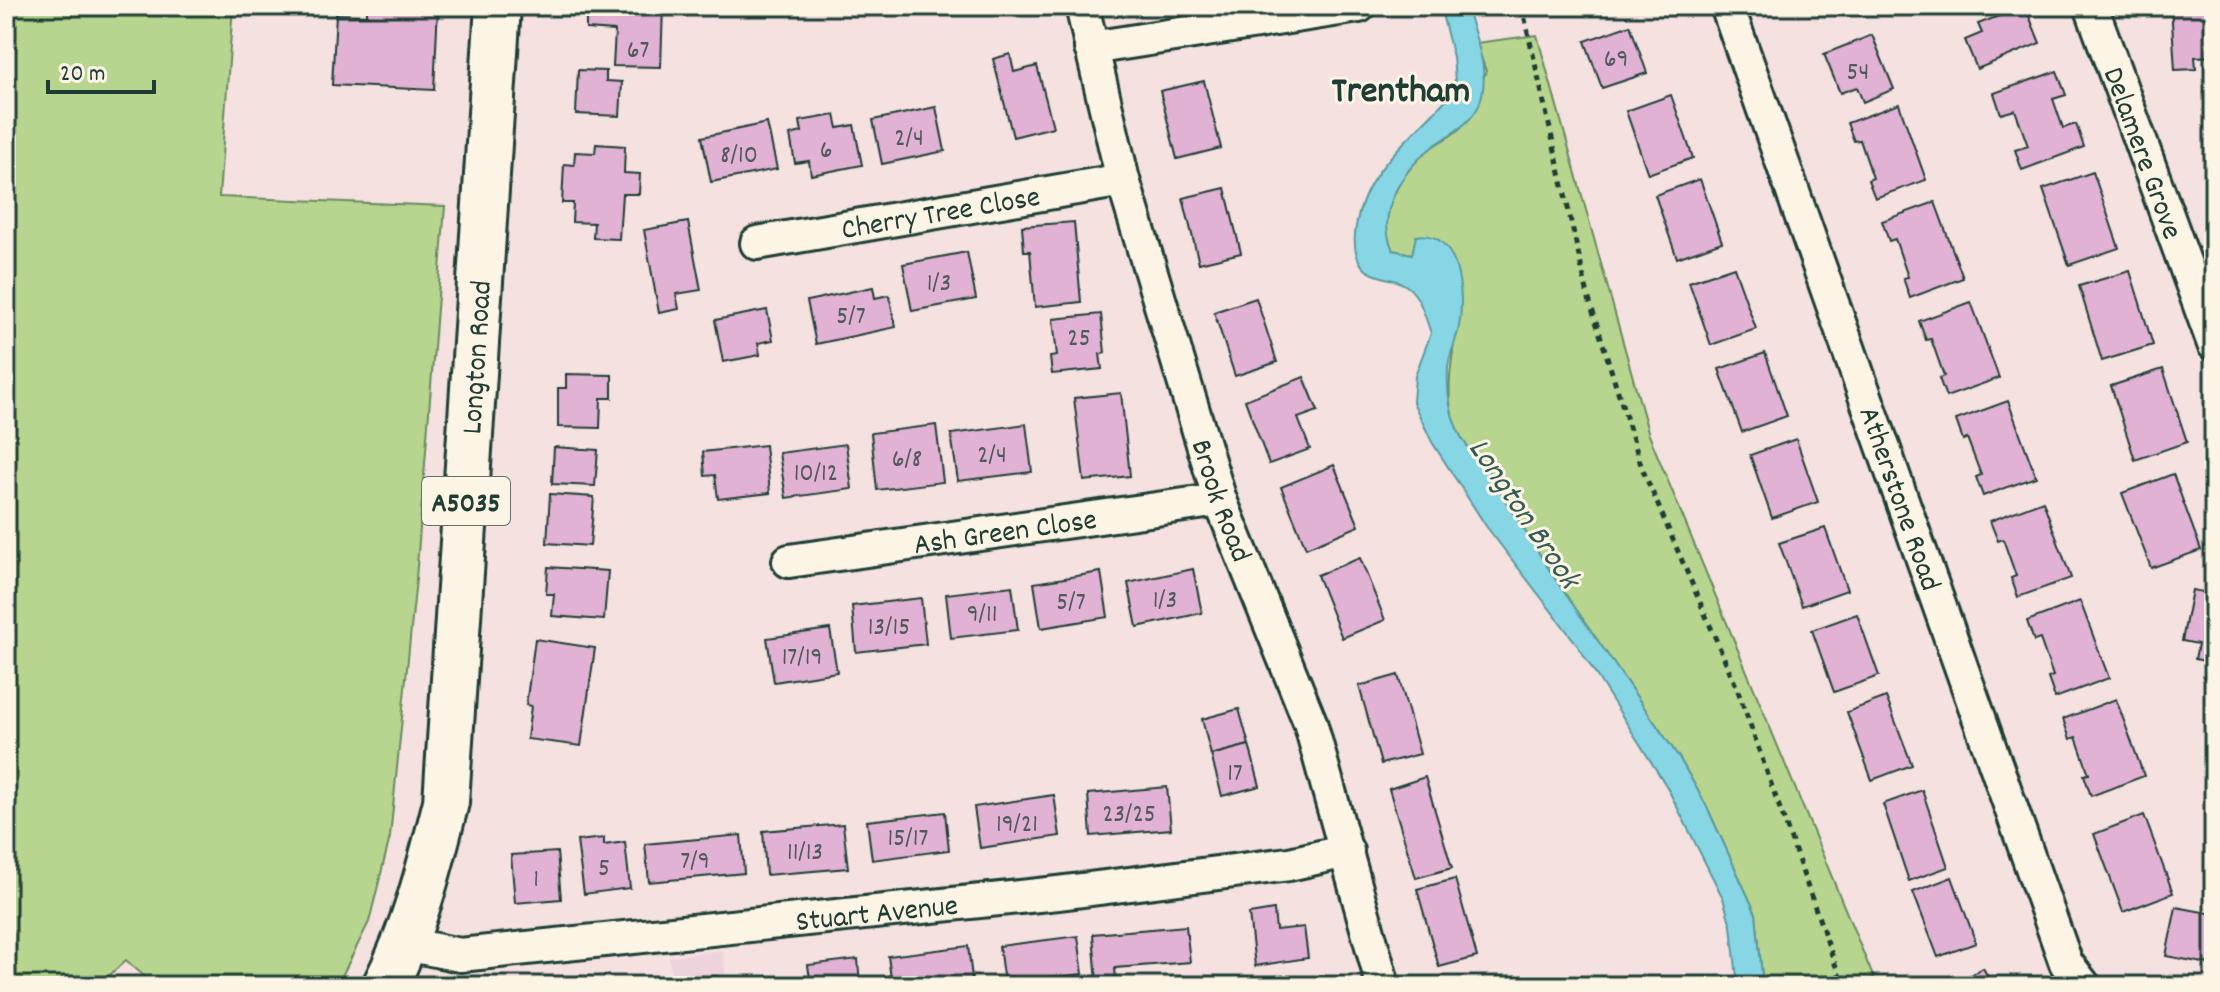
<svg xmlns="http://www.w3.org/2000/svg" width="2220" height="992" viewBox="0 0 2220 992" font-family="Dekko,sans-serif">
<style>
.built{fill:#eed3dc}
.green{fill:#b7d58e;stroke:#6b8961;stroke-width:2}
.water{fill:#87d6e5;stroke:#5d999e;stroke-width:2}
.building{fill:#e1b2d4;stroke:#1f3d34;stroke-width:2}
.lines{fill:none;stroke-linecap:round;stroke-linejoin:round}
.minor-casing{stroke:#1f3d34;stroke-width:38}
.primary-casing{stroke:#1f3d34;stroke-width:50}
.path{stroke:#1f3d34;stroke-width:5;stroke-dasharray:6 6;stroke-linecap:butt}
.minor{stroke:#fcf5e5;stroke-width:32}
.primary{stroke:#fcf5e5;stroke-width:44}
.labels{text-anchor:middle;stroke-width:6;stroke-linejoin:round;paint-order:stroke}
.number-label{font-size:26px;fill:#505a5c}
.shield{fill:#fcf5e5;stroke:#617469;stroke-width:2}
.shield-label{font-size:28px;font-weight:bold;fill:#1f3d34}
.street-label{font-size:30px;fill:#1f3d34;stroke:#fcf5e5}
.water-label{font-size:32px;font-style:italic;fill:#345c57;stroke:#fcf5e5}
.district-label{font-size:38px;font-weight:bold;fill:#1f3d34;stroke:#fcf5e5}
</style>
<rect width="100%" height="100%" fill="#f4e1e0"/>
<filter id="ink" filterUnits="userSpaceOnUse"><feTurbulence type="fractalNoise" baseFrequency=".0125" numOctaves="2"/><feDisplacementMap in="SourceGraphic" scale="16" xChannelSelector="R" yChannelSelector="G"/><feConvolveMatrix kernelMatrix="1 2 1 2 8 2 1 2 1" color-interpolation-filters="sRGB"/></filter>
<g filter="url(#ink)">
<!-- built -->
<path class="built" d="M722 950 727 986H673L669 957Z"/>
<!-- green -->
<g class="green">
<path d="M6 6H233L219 197 445 206 416 579 390 837 369 922 337 986H155L126 960 98 986H6Z"/>
<path d="M1537 35 1649 435 1877 986H1763L1756 914 1707 807 1680 759 1555 579 1482 462C1407 400 1493 309 1439 240L1412 254 1392 250C1376 213 1401 172 1431 148 1440 141 1453 136 1461 127 1473 115 1479 87 1486 71L1476 43Z"/>
</g>
<!-- water -->
<path class="water" d="M1440 6H1466C1475 38 1491 70 1480 102 1473 124 1448 135 1431 148 1402 171 1375 213 1393 250L1412 254 1416 236C1459 228 1465 296 1459 326 1457 340 1449 354 1448 368 1446 405 1454 439 1482 462L1555 579 1680 759 1707 807 1756 914 1763 986H1738L1731 926 1723 898 1667 787 1576 643 1486 526 1432 442 1413 402 1415 376 1431 333C1425 317 1420 294 1405 285 1393 277 1376 279 1365 269 1356 260 1354 246 1355 234 1362 169 1410 141 1450 95L1455 81 1453 57Z"/>
<!-- building -->
<g class="building">
<path d="M367 6H438L434 90 332 85 336 14 367 15Z"/>
<path d="M586 6H663L661 67 613 66 615 31 586 29Z"/>
<path d="M2025 6 2040 43 1977 69 1965 40 1982 33 1978 24Z"/>
<path d="M2171 6H2214V56L2195 57 2196 69 2175 70Z"/>
<path d="M1630 25 1647 73 1602 88 1585 41Z"/>
<path d="M1872 35 1894 89 1863 102 1857 87 1840 93 1824 54Z"/>
<path d="M1010 54 1014 72 1037 66 1053 127 1013 137 993 59Z"/>
<path d="M578 70 606 71V81L622 82 620 116 576 114Z"/>
<path d="M2057 71 2066 95 2053 99 2063 128 2076 124 2084 147 2022 170 2015 150 2028 146 2015 110 2001 114 1994 93Z"/>
<path d="M1204 81 1221 148 1177 159 1160 91Z"/>
<path d="M1671 95 1693 158 1648 174 1626 111Z"/>
<path d="M1899 104 1926 180 1875 198 1868 180 1873 178 1860 140 1854 141 1847 123Z"/>
<path d="M936 107 945 151 882 164 873 120Z"/>
<path d="M835 115 838 128 854 125 862 165 811 175 809 161 795 163 790 135 802 132 800 121Z"/>
<path d="M767 123 777 169 711 182 702 137Z"/>
<path d="M596 144 625 146 624 173 640 174 639 194H622L619 239 593 238 594 223 572 222 573 203H562L564 164 574 165 575 152 595 153Z"/>
<path d="M2093 172 2119 248 2069 265 2043 189Z"/>
<path d="M1700 179 1722 242 1677 258 1655 195Z"/>
<path d="M1225 188 1241 253 1199 263 1183 198Z"/>
<path d="M1935 202 1963 278 1910 298 1903 278 1908 277 1895 239 1889 241 1882 221Z"/>
<path d="M688 222 701 290 676 294 679 309 659 313 644 230Z"/>
<path d="M1074 222 1081 302 1035 307 1030 251H1024L1022 226Z"/>
<path d="M967 252 976 299 912 311 903 264Z"/>
<path d="M1734 267 1756 329 1711 345 1689 282Z"/>
<path d="M2130 271 2153 345 2102 361 2079 286Z"/>
<path d="M873 287 875 298 889 295 896 327 816 344 807 301Z"/>
<path d="M1256 298 1277 362 1235 376 1214 312Z"/>
<path d="M1971 302 1999 378 1946 397 1939 378 1944 376 1931 339 1926 340 1919 321Z"/>
<path d="M767 310 773 340 758 343 760 355 723 362 715 320Z"/>
<path d="M1101 314 1105 353 1100 354 1102 369 1052 374 1050 357 1057 356 1053 319Z"/>
<path d="M1765 353 1787 416 1742 432 1719 369Z"/>
<path d="M2163 369 2187 442 2135 460 2111 386Z"/>
<path d="M566 374 612 375V398H601L600 428 558 427V388H566Z"/>
<path d="M1304 377 1318 411 1298 418 1310 449 1269 464 1245 400Z"/>
<path d="M1121 393 1130 476 1084 481 1074 398Z"/>
<path d="M2008 401 2036 477 1983 496 1976 477 1981 475 1967 438 1963 440 1956 420Z"/>
<path d="M1026 424 1032 472 958 481 951 434Z"/>
<path d="M936 425 943 482 877 490 871 433Z"/>
<path d="M1796 439 1818 502 1772 518 1750 455Z"/>
<path d="M846 444 852 489 786 498 779 453Z"/>
<path d="M765 445 770 493 718 499 715 475 705 476 703 452Z"/>
<path d="M554 447 598 450 595 486 552 484Z"/>
<path d="M1334 465 1359 526 1306 548 1281 487Z"/>
<path d="M2173 474 2201 550 2151 568 2122 493Z"/>
<path d="M550 494 594 497 590 546 547 543Z"/>
<path d="M2043 501 2071 578 2018 597 2011 578 2016 576 2003 539 1998 541 1990 521Z"/>
<path d="M1825 528 1847 590 1802 606 1779 543Z"/>
<path d="M1360 558 1385 620 1342 638 1317 575Z"/>
<path d="M548 567 608 571 604 620 552 616 554 594H546Z"/>
<path d="M1193 569 1202 613 1137 627 1128 583Z"/>
<path d="M1101 572 1108 617 1041 628 1034 583Z"/>
<path d="M1012 586 1018 630 951 638 946 594Z"/>
<path d="M2192 590 2214 594V663L2195 659 2198 644 2182 641Z"/>
<path d="M921 598 926 644 856 652 852 606Z"/>
<path d="M2080 601 2109 678 2055 698 2048 678 2053 676 2040 639 2034 641 2027 621Z"/>
<path d="M1857 614 1879 676 1834 692 1812 630Z"/>
<path d="M830 629 837 672 774 682 767 638Z"/>
<path d="M535 639 595 648 581 746 527 739 531 706 526 705Z"/>
<path d="M1398 675 1420 754 1381 764 1359 686Z"/>
<path d="M1886 697 1912 765 1872 780 1847 712Z"/>
<path d="M2116 699 2144 776 2091 796 2084 775 2089 774 2076 737 2070 739 2063 719Z"/>
<path d="M1239 709 1249 745 1211 755 1202 719Z"/>
<path d="M1249 745 1260 786 1222 796 1211 755Z"/>
<path d="M1425 777 1452 868 1416 878 1389 789Z"/>
<path d="M1167 787 1171 829 1091 836 1088 794Z"/>
<path d="M1922 790 1948 867 1909 881 1883 804Z"/>
<path d="M1054 795 1060 836 980 848 974 807Z"/>
<path d="M945 812 949 850 872 860 867 821Z"/>
<path d="M2144 815 2173 893 2123 912 2094 834Z"/>
<path d="M843 824 848 868 766 875 763 831Z"/>
<path d="M741 835 744 873 649 882 645 844Z"/>
<path d="M604 838V845L625 842 630 888 584 894 577 841Z"/>
<path d="M557 852 561 899 515 903 511 855Z"/>
<path d="M1952 877 1976 943 1938 957 1913 892Z"/>
<path d="M1455 879 1477 957 1439 967 1417 889Z"/>
<path d="M2176 907 2214 914V965L2166 956Z"/>
<path d="M1274 910 1276 930 1304 927 1308 958 1255 966 1249 914Z"/>
<path d="M1186 926 1190 962 1115 968 1116 981 1097 982 1093 934Z"/>
<path d="M1078 936 1083 974 1004 983 999 946Z"/>
<path d="M968 946 973 986H892L888 956Z"/>
<path d="M858 959 860 986H811L808 965Z"/>
<path d="M1983 968 1993 986H1951Z"/>
<path d="M717 976 718 986H679V980Z"/>
<path d="M667 982 668 986H619Z"/>
</g>
<g class="lines">
<defs>
<g id="minor">
<path id="s1" d="M1082 6 1123 180 1220 500 1310 722 1383 986"/>
<path id="s2" d="M1727 6 2066 963 2084 986"/>
<path id="s3" d="M2091 6 2214 344"/>
<path d="M1091 48 1359 6"/>
<path id="s4" d="M757 243 1123 180"/>
<path id="s5" d="M789 561 1220 500"/>
<path id="s6" d="M406 944 460 955 1058 893 1289 864 1347 851"/>
</g>
<g id="primary">
<path id="s7" d="M385 986C415 927 430 866 446 802L498 6"/>
</g>
</defs>
<!-- minor casing -->
<use href="#minor" class="minor-casing"/>
<!-- primary casing -->
<use href="#primary" class="primary-casing"/>
<!-- path -->
<path class="path" d="M1522 6 1588 296 1642 468 1737 688 1843 986"/>
<!-- minor -->
<use href="#minor" class="minor"/>
<!-- primary -->
<use href="#primary" class="primary"/>
</g>
</g>
<g class="labels">
<!-- number labels -->
<g class="number-label">
<text x="638" y="57">67</text>
<text x="1616" y="66">69</text>
<text x="1858" y="79">54</text>
<text x="909" y="145">2/4</text>
<text x="826" y="157">6</text>
<text x="739" y="162">8/10</text>
<text x="939" y="290">1/3</text>
<text x="851" y="323">5/7</text>
<text x="1079" y="345">25</text>
<text x="992" y="462">2/4</text>
<text x="907" y="466">6/8</text>
<text x="816" y="480">10/12</text>
<text x="1165" y="607">1/3</text>
<text x="1071" y="609">5/7</text>
<text x="982" y="621">9/11</text>
<text x="889" y="634">13/15</text>
<text x="802" y="664">17/19</text>
<text x="1235" y="780">17</text>
<text x="1129" y="821">23/25</text>
<text x="1017" y="831">19/21</text>
<text x="908" y="845">15/17</text>
<text x="805" y="859">11/13</text>
<text x="695" y="868">7/9</text>
<text x="604" y="875">5</text>
<text x="536" y="886">1</text>
</g>
<!-- shield labels -->
<rect class="shield" x="422" y="477" width="88" height="48" rx="6"/>
<g class="shield-label">
<text x="466" y="511">A5035</text>
</g>
<!-- street labels -->
<g class="street-label">
<text dy="10" stroke="none"><textPath href="#s3" startOffset="156">Delamere Grove</textPath></text>
<text dy="10" stroke="none"><textPath href="#s4" startOffset="186">Cherry Tree Close</textPath></text>
<text dy="10" stroke="none"><textPath href="#s7" startOffset="640">Longton Road</textPath></text>
<text dy="10" stroke="none"><textPath href="#s2" startOffset="522">Atherstone Road</textPath></text>
<text dy="10" stroke="none"><textPath href="#s1" startOffset="514">Brook Road</textPath></text>
<text dy="10" stroke="none"><textPath href="#s5" startOffset="218">Ash Green Close</textPath></text>
<text dy="10" stroke="none"><textPath href="#s6" startOffset="474">Stuart Avenue</textPath></text>
</g>
<!-- water labels -->
<g class="water-label">
<text transform="translate(1526 512) rotate(56)" y="11">Longton Brook</text>
</g>
<!-- district labels -->
<g class="district-label">
<text x="1401" y="101">Trentham</text>
</g>
</g>
<!-- margin -->
<rect width="2220" height="992" fill="none" stroke="#fcf5e5" stroke-width="32"/>
<rect x="16" y="16" width="2188" height="960" fill="none" stroke="#1f3d34" stroke-width="3" filter="url(#ink)"/>
<!-- scale -->
<path d="M48 80v12h106v-12" fill="none" stroke="#1f3d34" stroke-width="4"/>
<text x="60" y="80" font-size="24" fill="#1f3d34" stroke="#fcf5e5" stroke-width="6" paint-order="stroke">20 m</text>
</svg>
